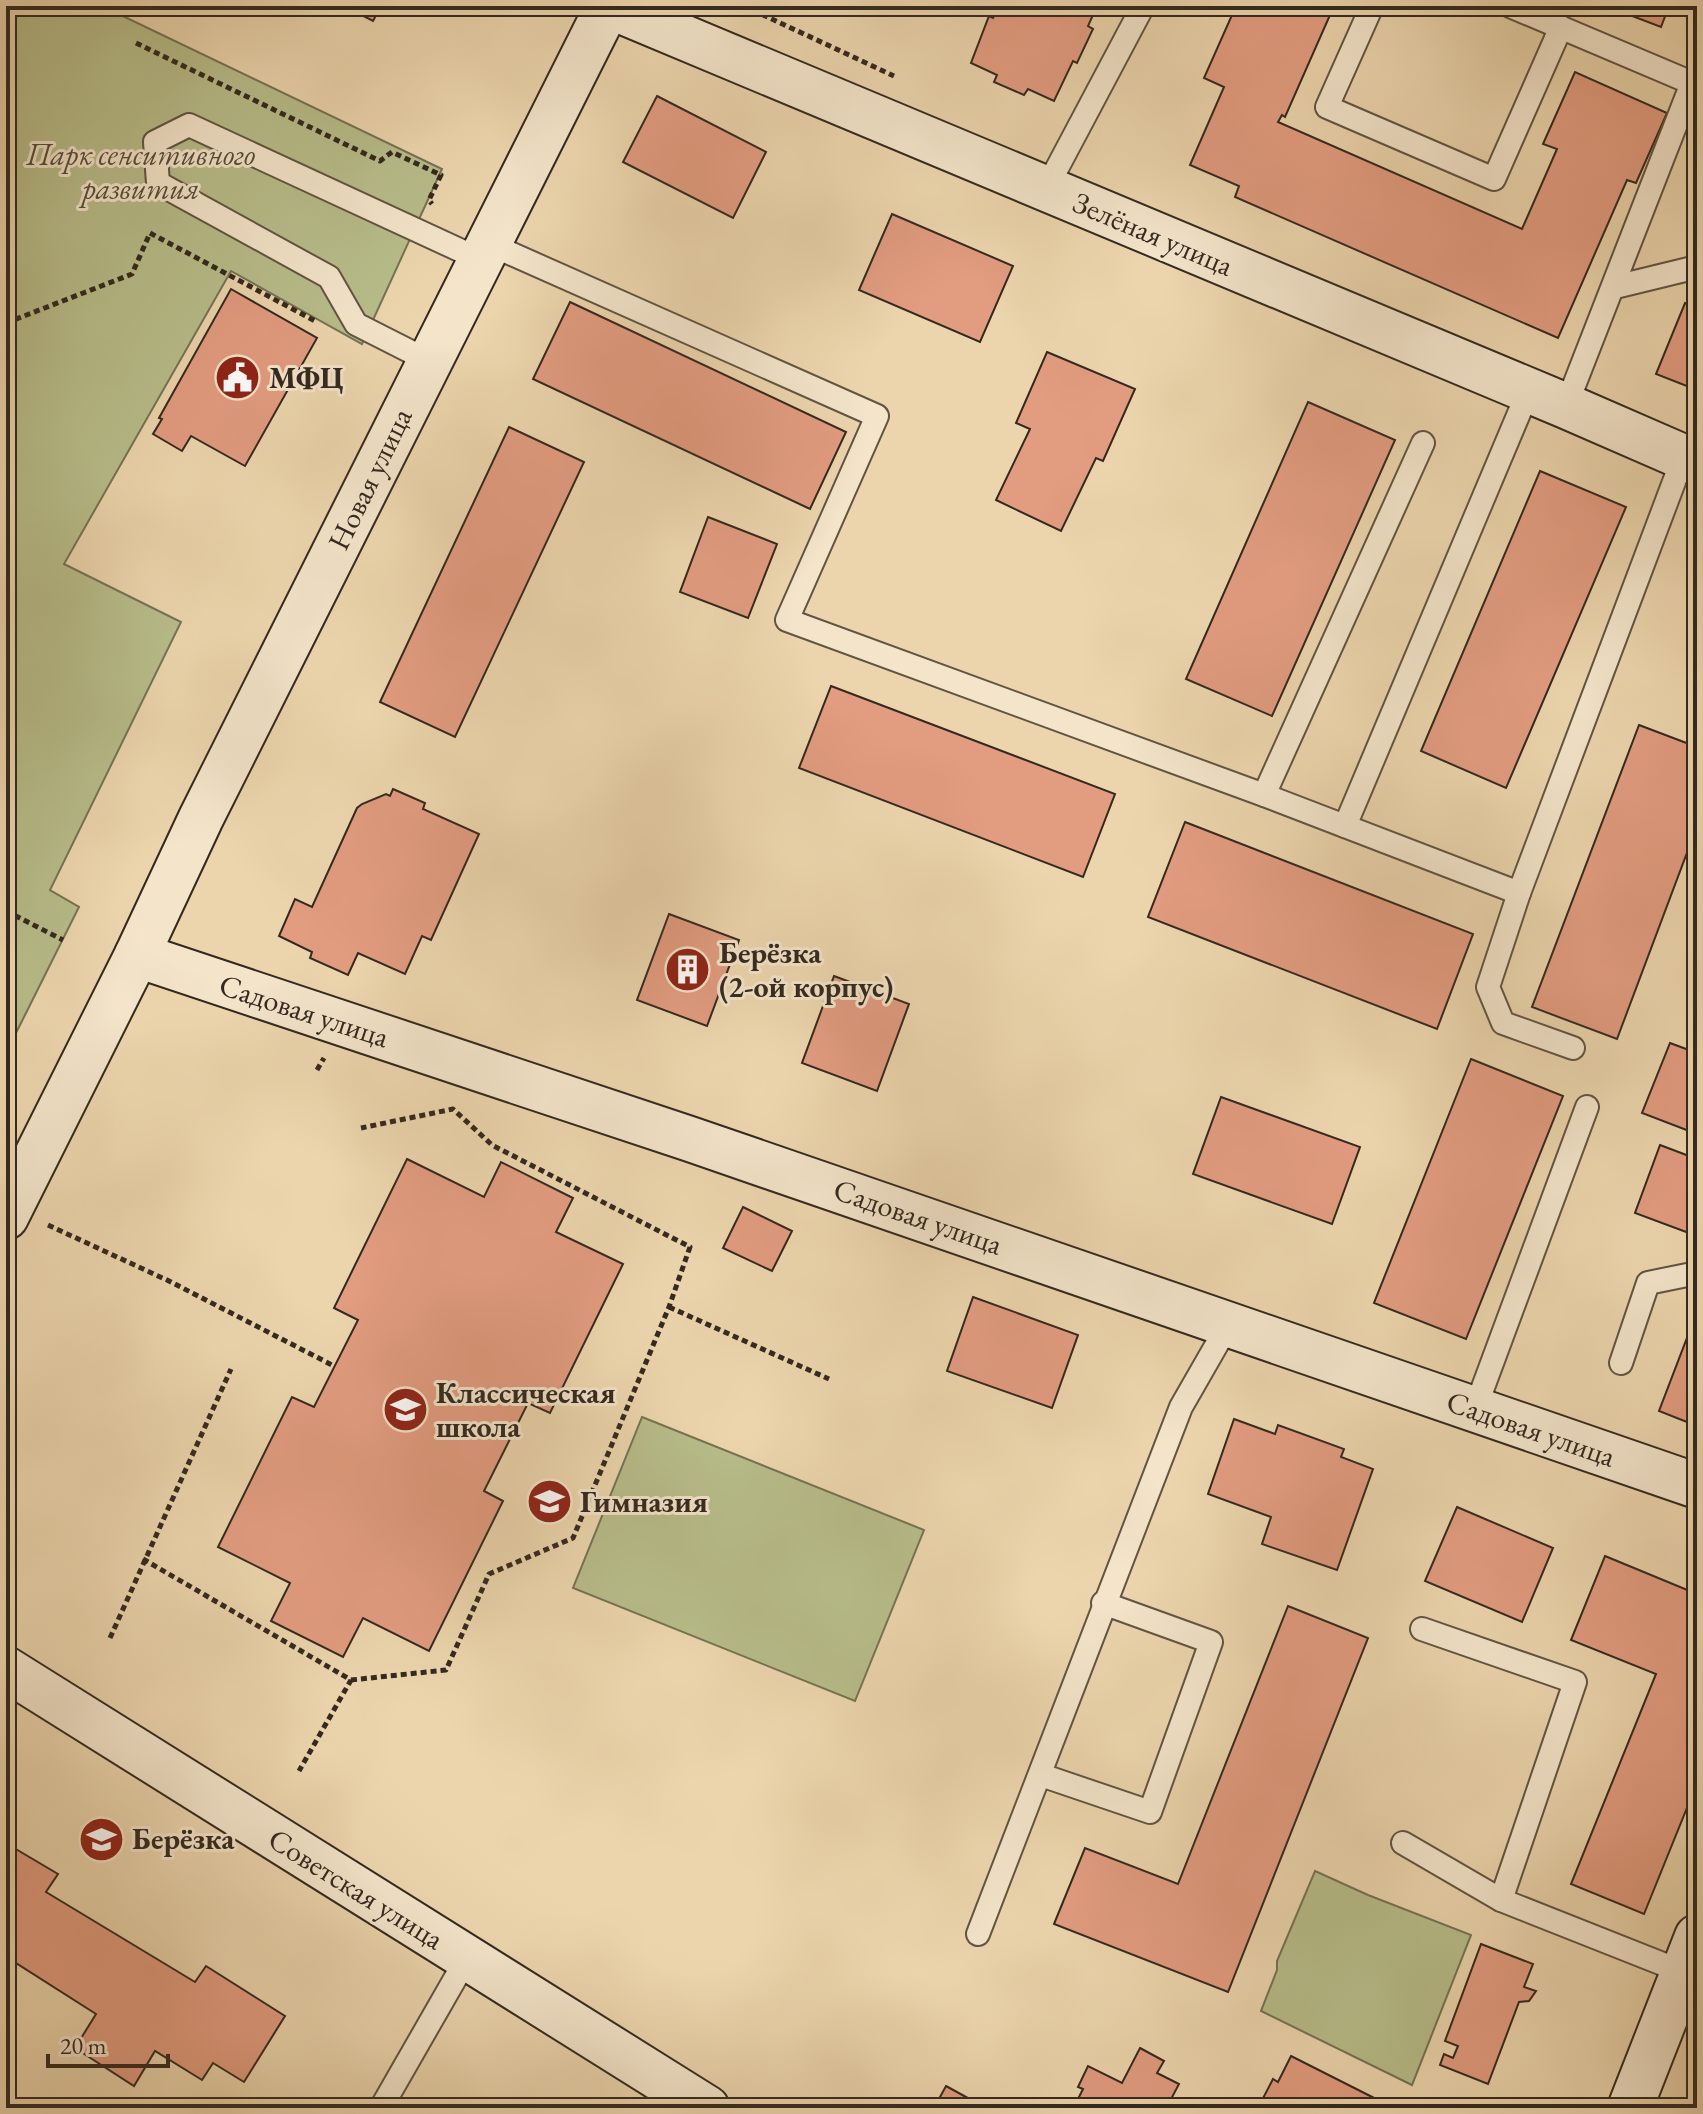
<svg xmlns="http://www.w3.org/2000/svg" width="1703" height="2114" viewBox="0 0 1703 2114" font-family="'EB Garamond',serif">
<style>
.green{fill:#b7bd8a;stroke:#757355;stroke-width:2}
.building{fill:#e29c80;stroke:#332920;stroke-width:2}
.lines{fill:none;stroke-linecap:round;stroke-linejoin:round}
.lane-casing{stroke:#615443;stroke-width:26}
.secondary-casing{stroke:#332920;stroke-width:48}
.path{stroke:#332920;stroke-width:5;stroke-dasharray:6 4;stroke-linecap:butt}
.lane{stroke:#f3e4ca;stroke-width:22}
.secondary{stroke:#f3e4ca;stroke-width:44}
.labels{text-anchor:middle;stroke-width:6;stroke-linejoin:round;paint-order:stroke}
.park-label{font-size:30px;font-style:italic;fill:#544e3a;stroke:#f3e4ca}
.street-label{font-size:30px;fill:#332920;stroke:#f3e4ca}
.poi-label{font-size:30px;font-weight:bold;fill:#332920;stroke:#f3e4ca;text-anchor:start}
</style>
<rect width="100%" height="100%" fill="#ecd5ad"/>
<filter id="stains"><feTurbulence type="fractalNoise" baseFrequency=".0025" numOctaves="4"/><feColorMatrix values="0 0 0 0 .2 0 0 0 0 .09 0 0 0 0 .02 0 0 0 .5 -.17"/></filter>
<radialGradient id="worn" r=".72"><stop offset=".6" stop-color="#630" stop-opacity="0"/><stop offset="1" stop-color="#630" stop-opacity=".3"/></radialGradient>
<!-- green -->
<g class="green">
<path d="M21 6H102L442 169 362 344 231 271 64 564 181 622 50 890 79 907 6 1053V18Z"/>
<path d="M642 1417 924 1530 855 1701 573 1588Z"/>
<path d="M1315 1871 1368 1895 1471 1935 1412 2085 1261 2011 1277 1970V1961Z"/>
</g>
<!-- building -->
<g class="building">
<path d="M344 6H381L373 21Z"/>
<path d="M999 6H1097L1088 26 1093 29 1077 63 1073 61 1054 101 1028 89 1024 95 994 82 997 75 971 63 989 16 993 18Z"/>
<path d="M1236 6H1334L1285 117 1282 115 1278 122 1522 229 1557 149 1543 144 1575 72 1667 113 1636 183 1627 180 1558 338 1235 197 1239 186 1190 165 1224 87 1204 78Z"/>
<path d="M1606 6H1669L1661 27Z"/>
<path d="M657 96 766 152 733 218 623 162Z"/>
<path d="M892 214 1013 266 980 342 859 290Z"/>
<path d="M231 289 317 338 245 466 191 436 182 451 153 434 162 419 159 418Z"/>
<path d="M570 302 846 432 810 509 533 379Z"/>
<path d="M1685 303 1697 308V390L1656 374Z"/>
<path d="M1047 352 1135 389 1103 461 1096 458 1061 531 996 500 1030 429 1016 423Z"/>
<path d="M1308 402 1395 440 1272 716 1186 679Z"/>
<path d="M509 427 584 462 455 737 380 702Z"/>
<path d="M1540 471 1626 507 1506 788 1421 751Z"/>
<path d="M708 517 777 544 748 618 680 592Z"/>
<path d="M831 686 1115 794 1083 877 799 768Z"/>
<path d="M1639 725 1697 747V826L1617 1039 1532 1007Z"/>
<path d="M393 789 425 803 423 809 479 834 431 940 422 936 405 974 358 953 348 975 310 958 312 952 279 936 295 899 312 907 357 808 362 804 386 794 390 796Z"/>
<path d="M1185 822 1473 934 1437 1029 1148 917Z"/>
<path d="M669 914 739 940 707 1026 637 1000Z"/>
<path d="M834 976 909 1004 877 1091 802 1063Z"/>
<path d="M1670 1043 1697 1053V1134L1642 1113Z"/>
<path d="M1471 1059 1563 1096 1466 1339 1374 1303Z"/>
<path d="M1221 1097 1360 1147 1332 1224 1193 1174Z"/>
<path d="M1660 1145 1697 1159V1236L1635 1213Z"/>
<path d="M407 1159 484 1197 501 1162 573 1198 556 1232 623 1264 550 1413 528 1403 484 1491 503 1501 429 1651 363 1618 343 1657 271 1621 290 1583 218 1547 292 1397 314 1407 358 1320 334 1308Z"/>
<path d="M743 1207 792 1231 772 1271 723 1248Z"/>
<path d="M973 1297 1078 1335 1052 1408 947 1371Z"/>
<path d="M1695 1317 1697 1318V1426L1659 1411Z"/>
<path d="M1234 1419 1275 1434 1278 1425 1344 1449 1341 1457 1373 1469 1337 1570 1262 1544 1271 1517 1208 1494Z"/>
<path d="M1457 1507 1553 1548 1522 1622 1425 1581Z"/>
<path d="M1605 1556 1697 1594V1783L1644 1914 1571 1884 1656 1674 1571 1640Z"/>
<path d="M1288 1606 1368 1638 1228 1992 1054 1924 1085 1848 1178 1884Z"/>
<path d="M9 1845 58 1874 46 1892 195 1982 206 1966 285 2016 244 2082 213 2063 202 2080 155 2051 134 2086 75 2048 96 2014 11 1960 6 1968V1849Z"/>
<path d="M1481 1944 1533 1964 1524 1987 1536 1991 1529 2001 1519 2002 1488 2084 1440 2065 1444 2054 1453 2058 1458 2046 1445 2041Z"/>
<path d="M1140 2048 1164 2061 1157 2073 1179 2084 1168 2105 1164 2103 1162 2108H1067L1069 2104 1074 2107 1083 2089 1078 2087 1088 2066 1122 2083Z"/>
<path d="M1291 2056 1388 2105 1386 2108H1258L1273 2079 1278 2082Z"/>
<path d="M946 2086 986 2108H934Z"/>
</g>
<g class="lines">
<defs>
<g id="lane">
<path d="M1372 6 1327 107 1494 179 1561 27"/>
<path d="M1510 6 1692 83 1566 406"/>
<path d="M1046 189 1143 6"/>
<path d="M487 243 877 416 787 620 1264 795 1519 893 1683 458"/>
<path d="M1615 287 1697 267"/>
<path d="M429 361 356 324 329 277 158 183 155 142 189 125 479 259"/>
<path d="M1264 795 1423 443"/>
<path d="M1345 826 1528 392"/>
<path d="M1519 893 1488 987 1503 1023 1573 1048"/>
<path d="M1621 1363 1648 1283 1697 1273"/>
<path d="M1475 1409 1587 1107"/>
<path d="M1422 1629 1575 1682 1501 1900 1683 1972"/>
<path d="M1041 1775 1150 1812 1211 1642 1103 1603"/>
<path d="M1403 1843 1501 1900"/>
<path d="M978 1934 1181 1407 1228 1325"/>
<path d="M381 2108 467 1958"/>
</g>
<g id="secondary">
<path d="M609 6 1566 406 1697 463"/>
<path d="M137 955 690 1139 1697 1486"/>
<path d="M6 1217 137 955 201 818 608 6"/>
<path d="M6 1669 707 2108"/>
<path d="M1630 2108 1697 1937"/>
</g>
</defs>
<!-- lane casing -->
<use href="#lane" class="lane-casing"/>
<!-- secondary casing -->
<use href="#secondary" class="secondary-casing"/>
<!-- path -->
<g class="path">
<path d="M744 6 894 76"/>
<path d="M136 43 380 161 392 152 441 175 429 200 432 204"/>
<path d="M6 323 132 274 150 233 317 322"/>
<path d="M6 911 63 940"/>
<path d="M317 1070 324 1058"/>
<path d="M48 1225 169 1281 334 1366"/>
<path d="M669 1307 829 1379"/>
<path d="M143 1559 351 1680 299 1771"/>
<path d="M110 1638 231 1369"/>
<path d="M351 1680 446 1670 489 1574 573 1538 669 1307 690 1247 492 1145 453 1109 361 1128"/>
</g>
<!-- lane -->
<use href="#lane" class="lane"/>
<!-- secondary -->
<use href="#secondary" class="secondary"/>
</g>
<!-- icons -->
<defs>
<symbol id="civic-disc" viewBox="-11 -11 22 22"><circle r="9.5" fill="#8f2418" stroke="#f3e4ca"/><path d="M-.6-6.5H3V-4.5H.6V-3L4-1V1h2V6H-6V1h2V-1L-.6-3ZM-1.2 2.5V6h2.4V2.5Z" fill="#fff"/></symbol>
<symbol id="building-disc" viewBox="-11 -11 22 22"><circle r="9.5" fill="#8f2418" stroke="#f3e4ca"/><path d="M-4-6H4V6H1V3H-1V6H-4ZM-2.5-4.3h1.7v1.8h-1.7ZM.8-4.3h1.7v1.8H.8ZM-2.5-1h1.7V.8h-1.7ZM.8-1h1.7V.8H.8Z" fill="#fff"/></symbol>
<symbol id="school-disc" viewBox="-11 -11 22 22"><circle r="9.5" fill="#8f2418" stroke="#f3e4ca"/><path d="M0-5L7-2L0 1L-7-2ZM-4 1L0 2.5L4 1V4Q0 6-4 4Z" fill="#fff"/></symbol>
</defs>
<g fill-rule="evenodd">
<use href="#civic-disc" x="212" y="352" width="51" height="51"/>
<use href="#building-disc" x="662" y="944" width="51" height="51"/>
<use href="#school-disc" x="380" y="1384" width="51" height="51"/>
<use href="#school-disc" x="524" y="1476" width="51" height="51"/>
<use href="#school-disc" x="76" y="1814" width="51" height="51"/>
</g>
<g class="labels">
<!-- park labels -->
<g class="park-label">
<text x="141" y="165">Парк сенситивного<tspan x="141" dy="34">развития</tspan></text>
</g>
<!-- street labels -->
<g class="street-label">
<text transform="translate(1153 234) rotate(23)" y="10">Зелёная улица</text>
<text transform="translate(370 479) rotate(-64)" y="10">Новая улица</text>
<text transform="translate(304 1011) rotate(18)" y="10">Садовая улица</text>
<text transform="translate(918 1217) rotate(19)" y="10">Садовая улица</text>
<text transform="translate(1531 1429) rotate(19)" y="10">Садовая улица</text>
<text transform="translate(356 1889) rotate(32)" y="10">Советская улица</text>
</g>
<!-- poi labels -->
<g class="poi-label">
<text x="269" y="388">МФЦ</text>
<text x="719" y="963">Берёзка<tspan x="719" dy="34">(2-ой корпус)</tspan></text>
<text x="436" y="1403">Классическая<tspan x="436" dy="34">школа</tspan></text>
<text x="580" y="1512">Гимназия</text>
<text x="132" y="1849">Берёзка</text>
</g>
</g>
<!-- margin -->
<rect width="1703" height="2114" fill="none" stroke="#ecd5ad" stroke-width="32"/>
<rect x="8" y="8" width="1687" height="2098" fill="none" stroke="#332920" stroke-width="4"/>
<rect x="16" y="16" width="1671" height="2082" fill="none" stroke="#332920" stroke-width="2"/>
<!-- scale -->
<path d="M48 2054v12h120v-12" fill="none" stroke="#332920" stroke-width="4"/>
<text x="60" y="2054" font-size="24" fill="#332920" stroke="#f3e4ca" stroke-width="6" paint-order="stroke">20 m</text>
<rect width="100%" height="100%" filter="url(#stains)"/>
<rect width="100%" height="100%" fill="url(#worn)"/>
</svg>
